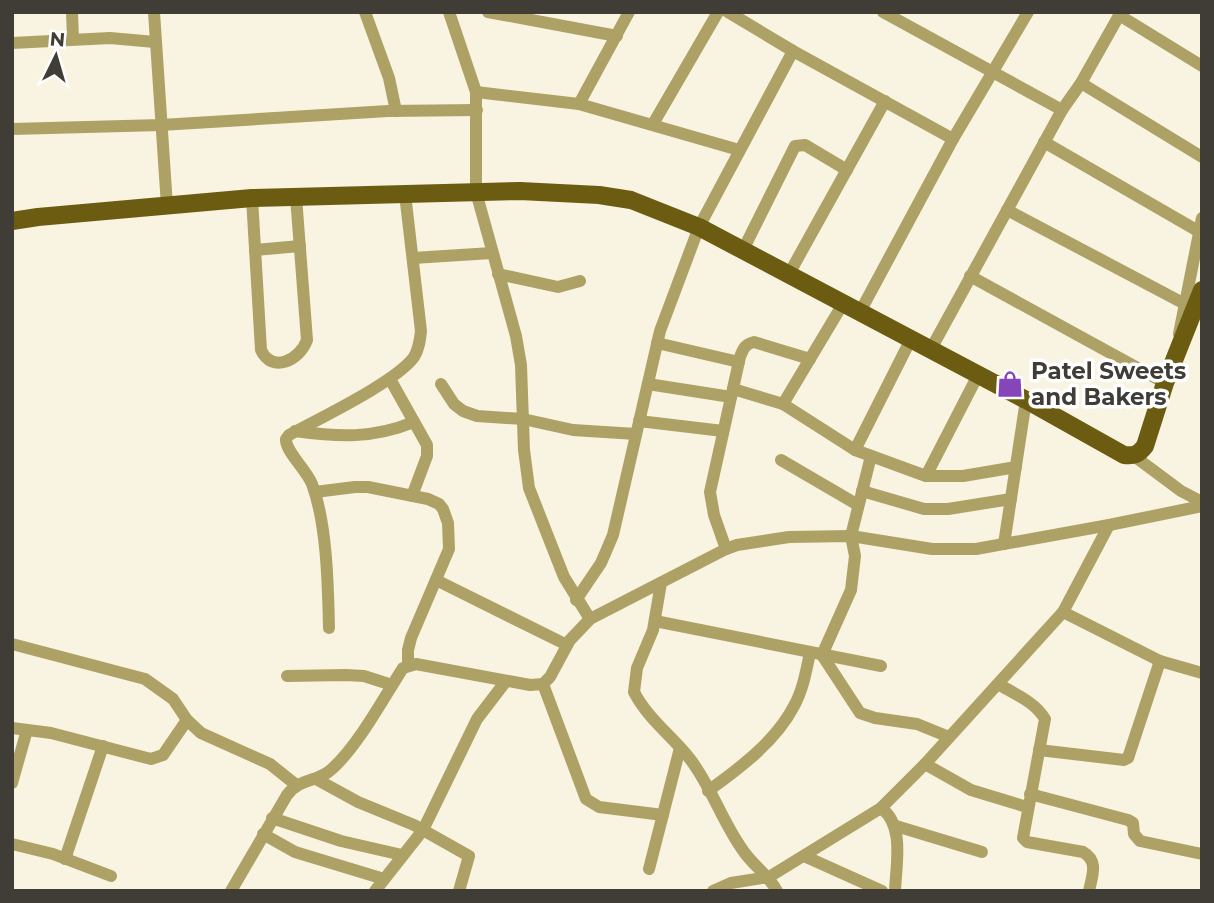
<svg xmlns="http://www.w3.org/2000/svg" width="1214" height="903" viewBox="0 0 1214 903" font-family="Montserrat,sans-serif">
<style>
.lines{fill:none;stroke-linecap:round;stroke-linejoin:round}
.minor{stroke:#aea165;stroke-width:12}
.primary{stroke:#6b5c11;stroke-width:18}
.labels{text-anchor:middle;stroke-width:7;stroke-linejoin:round;paint-order:stroke}
.poi-label{font-size:23px;font-weight:bold;fill:#3f3d36;stroke:#fff;text-anchor:start}
</style>
<rect width="100%" height="100%" fill="#f8f4e1"/>
<g class="lines">
<!-- minor -->
<g class="minor">
<path d="M72 12 73 39"/>
<path d="M154 12 167 206"/>
<path d="M365 12 389 78 396 111"/>
<path d="M449 12 476 92V192L516 336 521 365 524 450 529 488 564 577 590 619"/>
<path d="M488 12 617 36"/>
<path d="M728 12 793 51 953 139"/>
<path d="M883 12 1062 110"/>
<path d="M1119 15 1202 66"/>
<path d="M12 43 110 38 155 42"/>
<path d="M1081 83 1202 157"/>
<path d="M476 92 579 104 739 150"/>
<path d="M579 104 629 12"/>
<path d="M653 124 718 12"/>
<path d="M12 129 161 125 388 111 477 110"/>
<path d="M1044 142 1198 231"/>
<path d="M252 198 261 350C272 374 300 360 307 340L296 197"/>
<path d="M1007 210 1183 303"/>
<path d="M255 250 300 246"/>
<path d="M743 250 795 146 805 145 847 170"/>
<path d="M413 258 492 253"/>
<path d="M498 274 558 287 580 281"/>
<path d="M789 274 885 101"/>
<path d="M970 276 1165 383"/>
<path d="M860 312 953 139 1028 12"/>
<path d="M1179 334 1202 218"/>
<path d="M657 343 739 362"/>
<path d="M931 349 1062 110 1081 83 1121 12"/>
<path d="M390 379 427 445V456L412 496"/>
<path d="M441 384 454 404 463 411 477 416 523 419 573 430 636 434"/>
<path d="M648 384 731 397"/>
<path d="M733 389 783 404 855 450 926 476H963L1016 467"/>
<path d="M783 404 844 302"/>
<path d="M639 421 723 431"/>
<path d="M295 431C339 437 372 439 414 422"/>
<path d="M855 450 911 339"/>
<path d="M871 456 851 536 855 556 851 590 822 655 860 713 875 718 917 724 949 737"/>
<path d="M1134 456 1181 491 1202 502"/>
<path d="M781 460 858 505"/>
<path d="M926 476 978 375"/>
<path d="M862 491 924 509H948L1011 499"/>
<path d="M315 492 355 487H368L428 499 439 504 443 509 448 523 449 549 411 638 408 650V665"/>
<path d="M1004 544 1026 400"/>
<path d="M726 549 714 515 710 492 740 357C743 349 745 344 754 342L810 359"/>
<path d="M436 580 567 645"/>
<path d="M661 583 653 630 637 668 634 692C648 719 672 736 690 759 711 786 722 821 742 849 752 865 768 874 777 891"/>
<path d="M576 600 601 563 613 535 660 331 699 227 793 51"/>
<path d="M1063 612 1160 661 1202 673"/>
<path d="M655 621 881 666"/>
<path d="M329 628C328 585 327 524 312 484 306 469 285 451 286 439L289 435C318 419 396 382 414 357 419 349 420 340 421 331L405 194"/>
<path d="M12 644 145 679 173 699 187 720 201 733 270 764 295 784"/>
<path d="M287 676 346 675 364 676 392 685"/>
<path d="M543 684 586 799 599 807 663 815"/>
<path d="M998 684C1015 694 1035 702 1045 719L1023 838 1027 842 1083 852C1099 861 1092 876 1089 891"/>
<path d="M12 728 51 733 151 759 163 755 187 720"/>
<path d="M1039 750 1124 760 1128 758 1160 661"/>
<path d="M925 764 971 790 1027 807"/>
<path d="M316 779 358 802 414 825 469 856 459 891"/>
<path d="M12 783 27 730"/>
<path d="M708 791C740 768 776 741 794 706 803 690 806 671 810 653"/>
<path d="M1030 794 1128 820 1133 823 1134 834 1140 841 1202 854"/>
<path d="M881 808C905 825 896 865 895 891"/>
<path d="M272 818 341 841 402 855"/>
<path d="M896 826 982 852"/>
<path d="M263 834 295 852 384 879"/>
<path d="M12 844 53 854 111 876"/>
<path d="M804 856 882 891"/>
<path d="M65 859 103 746"/>
<path d="M649 869 680 748"/>
<path d="M231 891 287 795C301 777 318 783 333 768 359 744 383 699 403 668L416 664 530 685 543 684 550 677 570 640 590 619 726 549 737 545 789 537 851 536 932 549H976L1109 525 1202 506"/>
<path d="M375 891 423 830 477 719 506 681"/>
<path d="M713 891 731 883 769 877 881 808 925 764 1063 612 1109 525"/>
</g>
<!-- primary -->
<path class="primary" d="M12 221 38 217 252 198 520 191 599 195 631 200 699 227 1026 400 1124 455C1134 456 1138 455 1145 446L1165 383 1202 290"/>
</g>
<!-- icons -->
<defs>
<symbol id="shop-bare" viewBox="-9 -9 18 18"><path d="M-5-2.5h2.3a2.7 3.5 0 0 1 5.4 0H5L5.5 6h-11ZM-1.5-2.5h3a1.5 2.3 0 0 0-3 0Z" fill="#8745ba" stroke="#fff" stroke-width="2.5" paint-order="stroke"/></symbol>
</defs>
<g fill-rule="evenodd">
<use href="#shop-bare" x="991" y="365" width="38" height="38"/>
</g>
<g class="labels">
<!-- poi labels -->
<g class="poi-label">
<text x="1031" y="379">Patel Sweets<tspan x="1031" dy="26">and Bakers</tspan></text>
</g>
</g>
<!-- border -->
<rect width="1214" height="903" fill="none" stroke="#3f3d36" stroke-width="28"/>
<!-- north arrow -->
<g transform="translate(56 56) rotate(5)" stroke="#ffffff" stroke-width="5" paint-order="stroke">
<path d="M0-5L12 26L0 18L-12 26Z" fill="#3f3d36"/>
<text y="-10" font-size="19" font-weight="bold" text-anchor="middle" fill="#3f3d36">N</text>
</g>
</svg>
